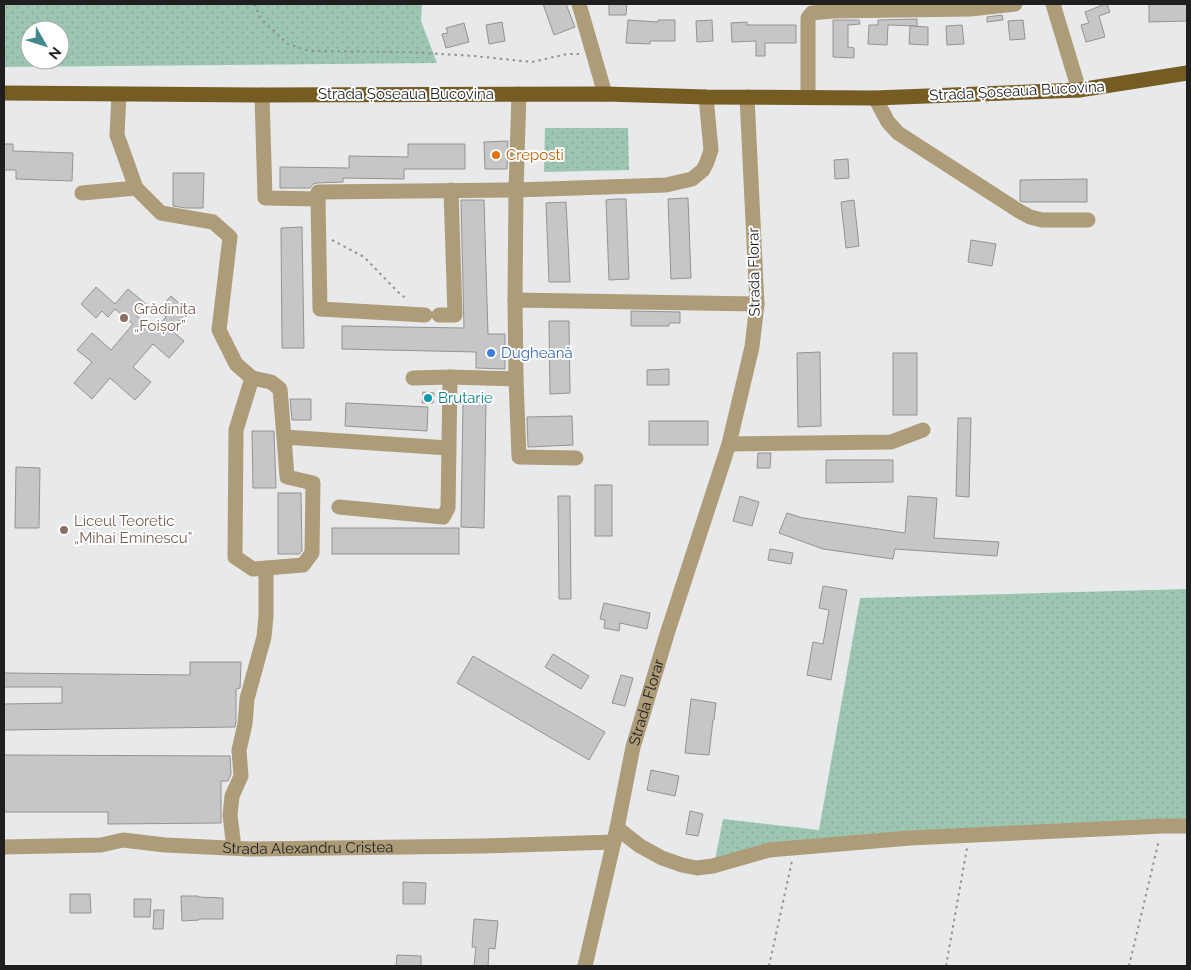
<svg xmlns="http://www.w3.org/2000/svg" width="1191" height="970" viewBox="0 0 1191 970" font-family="Raleway,sans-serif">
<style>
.grass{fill:url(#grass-dots);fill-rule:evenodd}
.building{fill:#c6c5c7;stroke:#949294}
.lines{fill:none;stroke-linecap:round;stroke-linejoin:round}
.path{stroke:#919294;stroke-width:2;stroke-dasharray:2.5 4;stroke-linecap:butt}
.minor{stroke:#ae9c78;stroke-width:15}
.major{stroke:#765c23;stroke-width:15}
.food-dot{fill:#e8710a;stroke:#fff;stroke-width:2}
.education-dot{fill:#8d6e63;stroke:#fff;stroke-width:2}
.shop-dot{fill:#3f7fe0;stroke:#fff;stroke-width:2}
.culture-dot{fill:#0f9aa8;stroke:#fff;stroke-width:2}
.labels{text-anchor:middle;stroke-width:4;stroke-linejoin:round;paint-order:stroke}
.street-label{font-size:15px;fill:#1f1f20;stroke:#fff}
.food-label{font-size:15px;fill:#c56008;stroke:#fff;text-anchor:start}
.education-label{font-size:15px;fill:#785e54;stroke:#fff;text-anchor:start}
.shop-label{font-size:15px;fill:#366cbe;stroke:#fff;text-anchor:start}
.culture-label{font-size:15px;fill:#0d838f;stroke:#fff;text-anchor:start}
</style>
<defs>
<pattern id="grass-dots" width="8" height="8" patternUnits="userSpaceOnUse" patternTransform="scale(1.25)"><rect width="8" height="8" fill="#9cc6b2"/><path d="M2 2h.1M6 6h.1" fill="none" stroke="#86aa99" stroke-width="1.8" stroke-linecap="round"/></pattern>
</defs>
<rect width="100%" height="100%" fill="#e7e9eb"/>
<!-- grass -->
<g class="grass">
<path d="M4 4H422L421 21 437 63 4 67ZM30 30H60V60H30Z"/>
<path d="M545 128H628L629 170 544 172Z"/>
<path d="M1187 589V821L715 860 723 819 819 830 860 598Z"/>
</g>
<!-- building -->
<g class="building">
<path d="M543 4H566L575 27 554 35Z"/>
<path d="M609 4H627L626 15H609Z"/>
<path d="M1105 4H1107L1110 12 1099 16 1105 37 1086 42 1081 25 1089 23 1085 12Z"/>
<path d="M1149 4H1187V21L1149 22Z"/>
<path d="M1002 15 1003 20 987 22V17Z"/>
<path d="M917 19V26L888 25 887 45 868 44 869 25H878V20Z"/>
<path d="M628 20 658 22V20H675V41H650V44L626 43Z"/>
<path d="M712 20 713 41 697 42 696 21Z"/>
<path d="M833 20H859L860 24 848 25V47L854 48V58L833 57Z"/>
<path d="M1023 20 1025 39 1010 40 1008 21Z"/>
<path d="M502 22 505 41 489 44 486 25Z"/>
<path d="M747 22V25H796V43H765V56H756V41L732 42 731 23Z"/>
<path d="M464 23 469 42 446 48 442 34 448 33 446 28Z"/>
<path d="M962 25 964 44 947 45 946 26Z"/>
<path d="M910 26 928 27V45L909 44Z"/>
<path d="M508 141 507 169H485L484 142Z"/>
<path d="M4 144H13V151L73 153 72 181 16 179V170H4Z"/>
<path d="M408 144H465V169H404V179L343 178V182L317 183 313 184 310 188H280V167L349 168V156L408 157Z"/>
<path d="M848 159 849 178 835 179 834 160Z"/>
<path d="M173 173H204L203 208H186L173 206Z"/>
<path d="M1087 179V202H1023L1020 201V180Z"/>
<path d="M688 198 691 278 671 279 668 199Z"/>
<path d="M616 199H626L629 279 609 280 606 200Z"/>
<path d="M461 200H484L488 334H505V369L476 368V352L342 349V326L464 328Z"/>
<path d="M854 200 859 246 846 248 841 202Z"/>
<path d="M566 202 570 282H549L546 203Z"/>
<path d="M302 227 304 348H282L281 228Z"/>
<path d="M971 240 996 244 992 266 968 262Z"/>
<path d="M96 287 115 304 128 289 146 304 136 315 154 330 166 317 158 310 171 296 188 311 171 330 184 341 169 358 153 344 133 367 151 382 135 400 110 378 92 399 74 383 92 362 77 350 92 333 111 350 133 324 115 309 108 317 102 311 96 318 81 304Z"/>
<path d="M631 311 680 312V323H669V326H631Z"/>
<path d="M549 321H569L570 393 550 394Z"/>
<path d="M820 352 821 426 798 427 797 353Z"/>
<rect x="893" y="353" width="24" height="62"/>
<path d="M669 369V385H647V370Z"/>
<path d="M423 392 434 393 433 403H422Z"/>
<path d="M290 399H311V420H292Z"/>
<path d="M346 403 428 407 427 431 345 426Z"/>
<path d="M463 403H486L484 528 461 527Z"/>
<path d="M572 416 573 445 528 447 527 417Z"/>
<path d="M958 418H971L969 497 956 496Z"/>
<rect x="649" y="421" width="59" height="24"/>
<path d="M252 431H274L276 488H253Z"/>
<path d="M758 453H771L770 468H757Z"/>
<path d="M826 460H893V482L826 483Z"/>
<path d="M16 467 40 468 39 528H15Z"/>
<rect x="595" y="485" width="17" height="51"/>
<path d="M278 493H301L302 551 299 554H278Z"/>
<path d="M558 496H570L571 599H559Z"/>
<path d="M740 496 759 502 752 526 733 521Z"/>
<path d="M908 496 937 498 934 538 999 542 997 556 895 549 893 559 823 549 779 533 787 513 803 518 905 533Z"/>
<rect x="332" y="528" width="127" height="26"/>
<path d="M770 549 793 553 791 564 768 560Z"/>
<path d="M823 586 847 590 831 680 807 675 813 642 823 644 829 610 819 608Z"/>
<path d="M604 603 650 613 647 629 620 623 619 631 604 628 605 620 600 619Z"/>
<path d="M553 654 589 676 581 689 545 667Z"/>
<path d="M473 656 605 732 589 760 457 683Z"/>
<path d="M190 662H241L240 688 236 689V722L235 727 4 730V704L62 703V687H4V673L190 675Z"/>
<path d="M621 675 633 678 625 706 612 703Z"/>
<path d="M691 699 716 703 714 720H713L709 755 685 753Z"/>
<path d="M4 755 230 756 231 774 228 781H221V823L108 824V812H4Z"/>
<path d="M651 770 679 776 675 796 647 790Z"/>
<path d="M690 811 703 814 698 836 686 834Z"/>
<path d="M403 882 426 883 425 904H403Z"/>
<path d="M70 894H90L91 913H70Z"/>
<path d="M181 896H198V897L223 898V919H199V920L182 921Z"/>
<path d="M134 899H151L150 917H134Z"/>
<path d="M154 910H164L163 929H153Z"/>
<path d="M474 919 498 921 495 949 489 948 488 966H474L476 947H472Z"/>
<path d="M397 955 421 956V966H396Z"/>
</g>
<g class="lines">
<!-- path -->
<g class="path">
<path d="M254 4 261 19 288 44 309 51 408 52 474 56 532 62 567 54H579"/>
<path d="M332 240 364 257 398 292 408 300"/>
<path d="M769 966 792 861"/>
<path d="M946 966 967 848"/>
<path d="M1129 966 1159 840"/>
</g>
<!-- minor -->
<g class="minor">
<path d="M579 4 605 94"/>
<path d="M1053 4 1079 90"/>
<path d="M119 94 117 135 136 188 161 213 213 222 230 237 219 330 236 364 252 378 271 382 280 389 284 437"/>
<path d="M262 95 265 198 318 199 320 309 425 315"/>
<path d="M808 97V18L812 13 832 11 970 9 1015 4"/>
<path d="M875 98 888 122 898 133 1019 211 1030 217 1042 220H1088"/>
<path d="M82 193 136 188"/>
<path d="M318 199V192L516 190 666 185 692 179 703 170 707 162 711 150 706 97"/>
<path d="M515 300 516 190 519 94"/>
<path d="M439 315H455L451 190"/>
<path d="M450 377 516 379"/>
<path d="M252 378 236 430 235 557 253 569 303 565 312 553 313 483 287 477 284 437 448 448"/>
<path d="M729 444 891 442 923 430"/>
<path d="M576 458 519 457 516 379 515 300 757 304"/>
<path d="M339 507 443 517 448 508 450 377 413 378"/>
<path d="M617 828 640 846 662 858 682 865 697 868 713 866 769 850 910 838 1163 826H1187"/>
<path id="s1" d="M4 847 101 845 123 840 165 845 249 849 481 846 614 842"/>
<path d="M234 848 230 815 232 796 241 776 239 750 245 724 247 699 264 637 266 616V568"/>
<path id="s2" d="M585 966 617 828 633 747 667 634 729 444 752 347 757 304 747 97"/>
</g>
<!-- major -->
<path class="major" d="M4 93 262 95 605 94 706 97 875 98 1079 90 1187 73"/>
</g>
<!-- markers -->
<circle class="food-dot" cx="496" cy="155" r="5"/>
<g class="education-dot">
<circle cx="124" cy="318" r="5"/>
<circle cx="64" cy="530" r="5"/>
</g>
<circle class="shop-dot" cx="491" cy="353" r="5"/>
<circle class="culture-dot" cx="428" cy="398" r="5"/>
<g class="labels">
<!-- street labels -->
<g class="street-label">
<text transform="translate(1017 91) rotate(-3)" y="5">Strada Șoseaua Bucovina</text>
<text x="406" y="99">Strada Șoseaua Bucovina</text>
<text transform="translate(754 272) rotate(-91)" y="5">Strada Florar</text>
<text dy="5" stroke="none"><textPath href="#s2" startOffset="271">Strada Florar</textPath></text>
<text dy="5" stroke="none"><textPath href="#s1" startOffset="305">Strada Alexandru Cristea</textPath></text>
</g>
<!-- food labels -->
<g class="food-label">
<text x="506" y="160">Creposti</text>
</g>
<!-- education labels -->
<g class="education-label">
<text x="134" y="314">Grădinița<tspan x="134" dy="17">„Foișor”</tspan></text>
<text x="74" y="526">Liceul Teoretic<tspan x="74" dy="17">„Mihai Eminescu”</tspan></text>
</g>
<!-- shop labels -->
<g class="shop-label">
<text x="501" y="358">Dugheană</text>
</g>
<!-- culture labels -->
<g class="culture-label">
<text x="438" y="403">Brutarie</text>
</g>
</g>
<!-- border -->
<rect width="1191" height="970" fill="none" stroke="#1f1f20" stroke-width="10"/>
<!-- north arrow -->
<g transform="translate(45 45) rotate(129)"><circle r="24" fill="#ffffff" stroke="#a5a5a6"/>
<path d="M0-4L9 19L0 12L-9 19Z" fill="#41898e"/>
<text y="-8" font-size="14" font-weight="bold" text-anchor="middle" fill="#1f1f20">N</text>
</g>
</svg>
